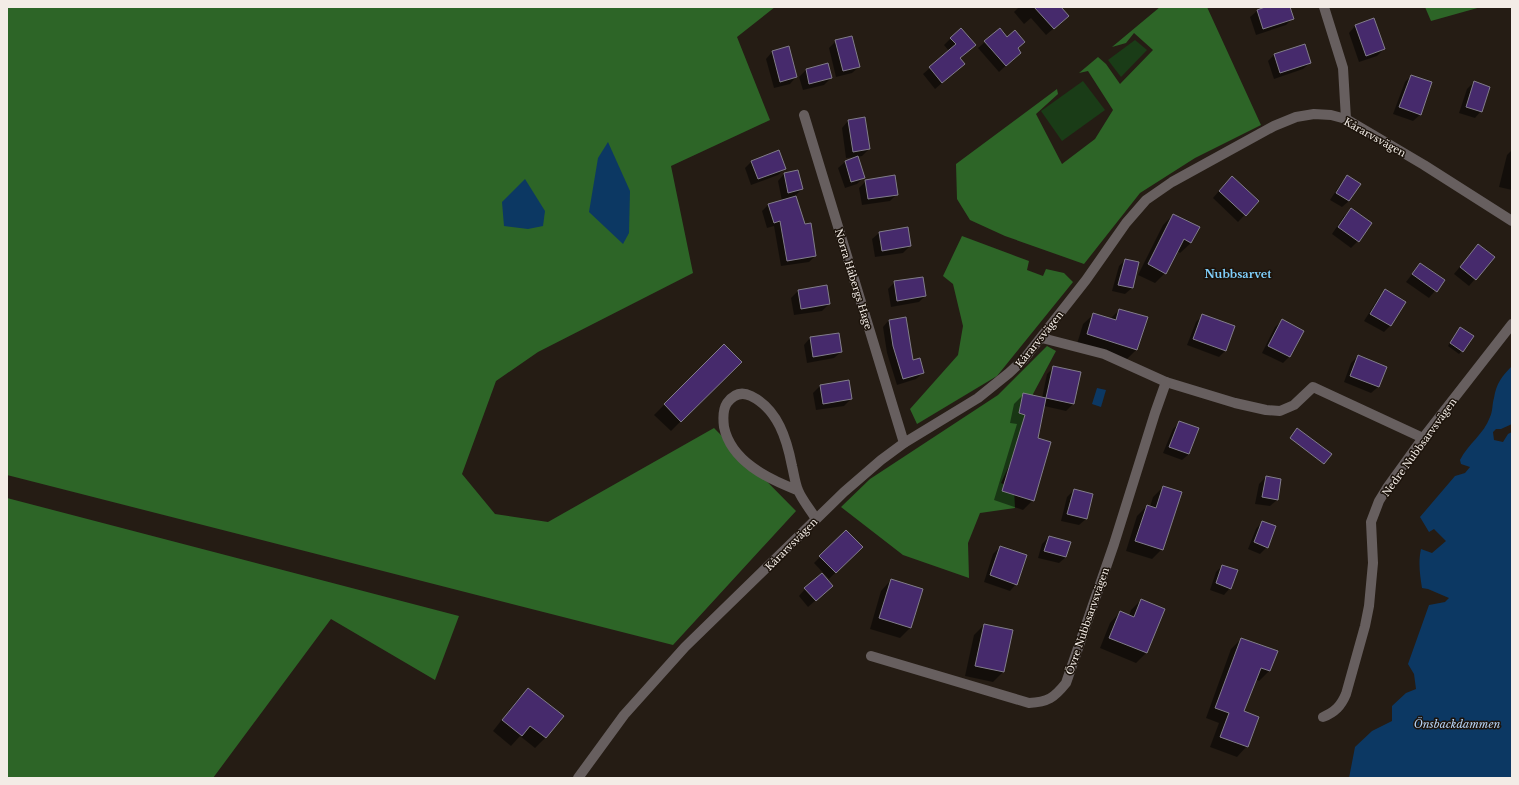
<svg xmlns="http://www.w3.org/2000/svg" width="1519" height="785" viewBox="0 0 1519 785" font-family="'Libre Baskerville',serif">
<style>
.green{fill:#1a3c17}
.forest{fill:#2d6527}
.water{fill:#0c3863}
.shadow{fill:#0007}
.building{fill:#462a6c;stroke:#827d8b}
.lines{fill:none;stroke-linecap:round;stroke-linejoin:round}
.minor{stroke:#675f5f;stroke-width:10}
.labels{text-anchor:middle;stroke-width:3;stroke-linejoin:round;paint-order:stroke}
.street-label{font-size:10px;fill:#f3ece6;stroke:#1c130b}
.neighbourhood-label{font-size:11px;font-weight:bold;fill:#80d0fc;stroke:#1c130b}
.water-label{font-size:11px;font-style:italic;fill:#b6d3f5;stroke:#1c130b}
</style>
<rect width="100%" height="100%" fill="#251c14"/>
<!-- green -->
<g class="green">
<path d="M1135 40 1147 50 1121 77 1108 60Z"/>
<path d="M1083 81 1105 110 1062 141 1041 111Z"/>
</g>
<!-- forest -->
<g class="forest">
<path d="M7 7H775L737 37 770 120 671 166 693 273 538 352 496 381 462 474 495 514 548 522 714 428 796 511 673 645 7 475Z"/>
<path d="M1160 7H1207L1261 125 1195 158 1140 193 1084 264 1005 236 970 220 957 199 956 164 1057 89 1058 94 1036 114 1062 164 1095 139 1113 110 1088 71 1079 73 1098 57 1106 64 1120 84 1153 50 1134 33 1126 43 1112 47Z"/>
<path d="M1425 7H1481L1431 21Z"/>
<path d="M962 236 1029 261 1027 270 1043 276 1046 269 1064 273 1073 282 997 376 917 424 910 409 958 355 963 326 953 284 943 276Z"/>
<path d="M1047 346 1056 351 1033 394 1032 417 1001 483 1014 489 1015 508 980 513 968 543 969 578 903 555 841 507 870 479 998 395Z"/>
<path d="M7 498 459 616 435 680 331 619 213 778H7Z"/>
</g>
<!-- water -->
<g class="water">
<path d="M608 142 630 191 629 233 623 244 589 212 598 158Z"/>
<path d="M525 179 545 211 543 226 528 229 504 226 502 202Z"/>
<path d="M1512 366V424L1501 429H1496L1493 432 1494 440 1503 442 1508 434 1512 432V778H1349L1355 747 1372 731 1392 721V706L1406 693 1416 689 1414 674 1408 664 1429 605 1445 602 1449 598 1428 589 1422 588C1420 575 1418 563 1421 549L1432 553 1446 541 1434 529 1429 532 1420 517 1455 476 1465 473 1470 467 1461 464 1460 460C1468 444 1484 434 1490 417 1493 411 1492 404 1494 398 1496 384 1502 376 1512 366Z"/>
<path d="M1097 388 1106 390 1101 407 1092 404Z"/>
</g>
<!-- shadow -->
<g class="shadow">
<path d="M1019 7H1060L1061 22 1046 35 1031 18 1024 24 1014 12Z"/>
<path d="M1269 7H1289L1292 19 1286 25 1256 35 1250 17 1257 11Z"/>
<path d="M1374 20 1384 49 1377 56 1359 62 1349 33 1355 26Z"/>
<path d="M951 38 968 51 960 58 957 70 935 89 923 74 949 51 944 45Z"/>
<path d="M1007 38 1017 49 1013 59 999 72 978 48 985 42Z"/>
<path d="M836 41 859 67 852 73 836 77 829 48Z"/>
<path d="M788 48 796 77 790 84 774 88 766 59 772 52Z"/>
<path d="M1275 54 1310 63 1303 69 1274 79 1268 61Z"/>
<path d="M827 65 831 78 824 85 803 90 799 77 806 70Z"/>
<path d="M1411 76 1431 83 1420 115 1413 121 1393 114 1405 82Z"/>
<path d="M1474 82 1481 111 1475 118 1459 113 1467 89Z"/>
<path d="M848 121 869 149 862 156 857 157 864 177 857 184 845 188 838 168 845 162 856 157 846 158 842 128Z"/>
<path d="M1512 150V190L1499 187 1507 155Z"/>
<path d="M752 161 785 169 778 175 751 185 745 168Z"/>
<path d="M798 171 802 189 795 196 815 256 809 262 781 266 774 226 767 228 762 211 768 205 782 201 778 181 784 174Z"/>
<path d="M1347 177 1359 184 1349 201 1342 207 1330 200 1341 183Z"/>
<path d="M866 181 897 194 890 201 862 205 859 188Z"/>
<path d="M1225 184 1258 201 1238 222 1213 198Z"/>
<path d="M1351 210 1358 241 1351 248 1332 234 1344 216Z"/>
<path d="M1173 215 1191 243 1180 253 1177 251 1165 273 1155 283 1138 275 1163 225Z"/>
<path d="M907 228 910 246 903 253 875 257 872 239 879 233Z"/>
<path d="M1478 245 1475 279 1469 286 1454 274Z"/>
<path d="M1125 260 1132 288 1125 294 1112 291 1119 266Z"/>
<path d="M1420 264 1444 280 1429 298 1406 282Z"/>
<path d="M895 282 925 296 919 302 891 307 888 289Z"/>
<path d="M826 286 829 304 822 311 794 315 791 298 798 291Z"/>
<path d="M1385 290 1405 302 1390 326 1384 332 1364 321 1379 297Z"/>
<path d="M1119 310 1137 349 1126 360 1077 344 1083 324 1094 314 1110 319Z"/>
<path d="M1202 316 1226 350 1219 357 1187 345 1196 322Z"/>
<path d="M889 320 912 361 923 373 916 379 897 385 887 353 883 327Z"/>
<path d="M1282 321 1303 331 1289 357 1283 363 1262 353 1275 327Z"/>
<path d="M1457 332 1462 351 1459 354 1448 346Z"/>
<path d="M810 338 841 352 834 358 807 363 804 345Z"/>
<path d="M724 345 740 362 671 431 654 415Z"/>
<path d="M1358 356 1386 367 1378 387 1371 393 1344 382 1351 363Z"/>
<path d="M1054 367 1080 373 1073 404 1066 411 1044 406 1037 439 1033 500 1023 510 994 500 1017 424 1010 423 1014 404 1024 394 1042 398 1047 374Z"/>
<path d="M820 386 851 399 844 406 816 410 813 393Z"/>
<path d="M1180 422 1189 454 1182 460 1163 453 1173 429Z"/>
<path d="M1266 477 1277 500 1270 506 1255 504 1259 484Z"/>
<path d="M1163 487 1162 549 1152 559 1126 551 1137 516 1147 506 1150 507 1153 497Z"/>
<path d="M1074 490 1086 519 1079 525 1061 521 1067 497Z"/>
<path d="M1262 522 1267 547 1260 554 1248 549 1256 529Z"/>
<path d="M846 531 861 547 829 579 814 563Z"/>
<path d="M1049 537 1066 557 1059 563 1038 558 1042 544Z"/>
<path d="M1000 547 1016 584 1010 591 984 582 993 554Z"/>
<path d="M1222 566 1230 588 1224 595 1210 590 1216 572Z"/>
<path d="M891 580 910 628 900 638 870 629 881 591Z"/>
<path d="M832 586 808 607 799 596 805 589Z"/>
<path d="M1141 600 1164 609 1146 653 1136 663 1100 648 1110 623 1120 612 1129 616 1131 610Z"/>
<path d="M984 625 1003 672 993 682 965 676 974 635Z"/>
<path d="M1241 639 1269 671 1259 681 1255 679 1243 712 1247 746 1237 757 1210 747 1219 723 1206 718 1231 649Z"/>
<path d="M528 689 562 716 545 738 535 748 520 736 511 746 493 731 518 699Z"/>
</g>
<!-- building -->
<g class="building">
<path d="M1034 7H1061L1069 16 1054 29Z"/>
<path d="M1265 7H1290L1294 19 1263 29 1257 10Z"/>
<path d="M1374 18 1385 49 1366 56 1355 25Z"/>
<path d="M961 28 976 45 960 58 965 64 942 83 929 67 956 44 950 38Z"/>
<path d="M1000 28 1007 37 1015 30 1025 42 1018 48 1021 53 1006 66 984 41Z"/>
<path d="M852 36 860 67 843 71 835 40Z"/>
<path d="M1305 44 1311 63 1280 73 1274 54Z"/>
<path d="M789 46 797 77 780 82 772 51Z"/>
<path d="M828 63 832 78 809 84 806 69Z"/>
<path d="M1411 75 1432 82 1421 115 1399 107Z"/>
<path d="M1474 81 1490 87 1482 112 1466 107Z"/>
<path d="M865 117 870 149 853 152 848 120Z"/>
<path d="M779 150 786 169 758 179 751 161Z"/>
<path d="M858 156 865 178 851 182 845 161Z"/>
<path d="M798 170 803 189 788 193 784 173Z"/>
<path d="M895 175 898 195 868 199 865 180Z"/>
<path d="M1347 175 1361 184 1349 201 1336 193Z"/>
<path d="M1232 176 1259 201 1246 216 1219 191Z"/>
<path d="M796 196 805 224 811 223 816 256 787 261 780 221 774 223 768 204Z"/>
<path d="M1351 208 1372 223 1359 242 1338 227Z"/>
<path d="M1173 214 1200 227 1191 243 1184 239 1166 274 1148 264Z"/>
<path d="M908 227 911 246 882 251 879 232Z"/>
<path d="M1478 244 1495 257 1476 280 1460 267Z"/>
<path d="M1125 259 1139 262 1133 288 1118 285Z"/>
<path d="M1420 263 1445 280 1437 292 1412 274Z"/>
<path d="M923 277 926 296 897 301 894 281Z"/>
<path d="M827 285 830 304 801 309 798 290Z"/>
<path d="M1385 289 1406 302 1391 326 1370 314Z"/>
<path d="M1119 309 1148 317 1137 350 1087 334 1093 313 1116 320Z"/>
<path d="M1202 314 1235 326 1226 351 1193 339Z"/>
<path d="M906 317 913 360 920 358 924 373 903 379 893 346 889 320Z"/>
<path d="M1282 319 1304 331 1290 357 1268 346Z"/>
<path d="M1460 327 1474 336 1463 352 1450 343Z"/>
<path d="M839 333 842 352 813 357 810 337Z"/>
<path d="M724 344 742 362 681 422 664 404Z"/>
<path d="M1358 355 1387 367 1379 387 1350 376Z"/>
<path d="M1053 366 1081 372 1074 404 1046 398Z"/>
<path d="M849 380 852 399 823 404 820 385Z"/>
<path d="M1023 393 1046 398 1038 438 1051 442 1034 501 1002 491 1025 415 1019 413Z"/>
<path d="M1179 421 1199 428 1189 454 1169 447Z"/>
<path d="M1297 428 1332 454 1324 464 1290 438Z"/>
<path d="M1266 476 1281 479 1278 500 1262 497Z"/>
<path d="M1163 486 1182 492 1163 550 1135 541 1147 505 1156 508Z"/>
<path d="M1074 489 1093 494 1087 519 1067 514Z"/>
<path d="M1262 521 1276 526 1268 548 1254 542Z"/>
<path d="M846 530 863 547 836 573 819 556Z"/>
<path d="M1049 536 1071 542 1066 557 1044 551Z"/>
<path d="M1000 546 1027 555 1017 585 990 575Z"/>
<path d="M1222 565 1238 570 1231 589 1216 583Z"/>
<path d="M822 573 833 586 816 601 804 588Z"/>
<path d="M891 579 923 589 911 628 879 618Z"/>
<path d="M1141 599 1165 609 1147 653 1109 638 1120 611 1134 617Z"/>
<path d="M984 624 1013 630 1004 672 975 666Z"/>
<path d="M1241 638 1278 651 1270 671 1261 668 1244 711 1259 717 1248 747 1220 737 1229 713 1215 708Z"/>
<path d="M528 688 564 716 546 738 530 726 522 736 502 720Z"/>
</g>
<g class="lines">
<!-- minor -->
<g class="minor">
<path d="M1324 7 1343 68 1346 119"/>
<path d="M804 115 904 443"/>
<path d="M1042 338 1104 354 1166 382 1235 403 1266 410 1280 411 1294 405 1313 387 1423 438"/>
<path d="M797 490C768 479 731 461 724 427 723 419 723 409 727 403 733 395 741 391 751 396 778 409 787 440 792 466 794 474 795 483 798 490 802 500 810 509 816 519"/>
<path d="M871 656 1029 703C1048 702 1054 698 1066 683L1114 544 1155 413 1166 382"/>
<path d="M1323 717C1335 712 1341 706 1346 694L1365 626 1369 606 1373 563 1371 522 1379 501 1387 488 1423 438 1512 324"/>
<path d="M578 778 624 715 685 647 844 492 881 460 904 443 978 398 1009 373 1024 359 1086 280 1126 223 1146 200 1172 182 1274 126 1296 117 1314 114 1331 115 1346 119 1424 165 1512 221"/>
</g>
</g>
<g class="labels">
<!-- street labels -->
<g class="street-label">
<text transform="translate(1375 137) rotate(29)" y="4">Kårarvsvägen</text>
<text transform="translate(854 279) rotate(73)" y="4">Norra Håbergs Hage</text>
<text transform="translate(1039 339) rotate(-51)" y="4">Kårarvsvägen</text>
<text transform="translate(1419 447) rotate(-54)" y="4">Nedre Nubbsarvsvägen</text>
<text transform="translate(791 544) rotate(-45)" y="4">Kårarvsvägen</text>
<text transform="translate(1087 621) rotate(-71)" y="4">Övre Nubbsarvsvägen</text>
</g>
<!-- neighbourhood labels -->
<g class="neighbourhood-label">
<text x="1238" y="278">Nubbsarvet</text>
</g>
<!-- water labels -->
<g class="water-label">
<text x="1457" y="728">Önsbackdammen</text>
</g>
</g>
<!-- border -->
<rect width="1519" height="785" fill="none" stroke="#f3ece6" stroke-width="16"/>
</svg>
